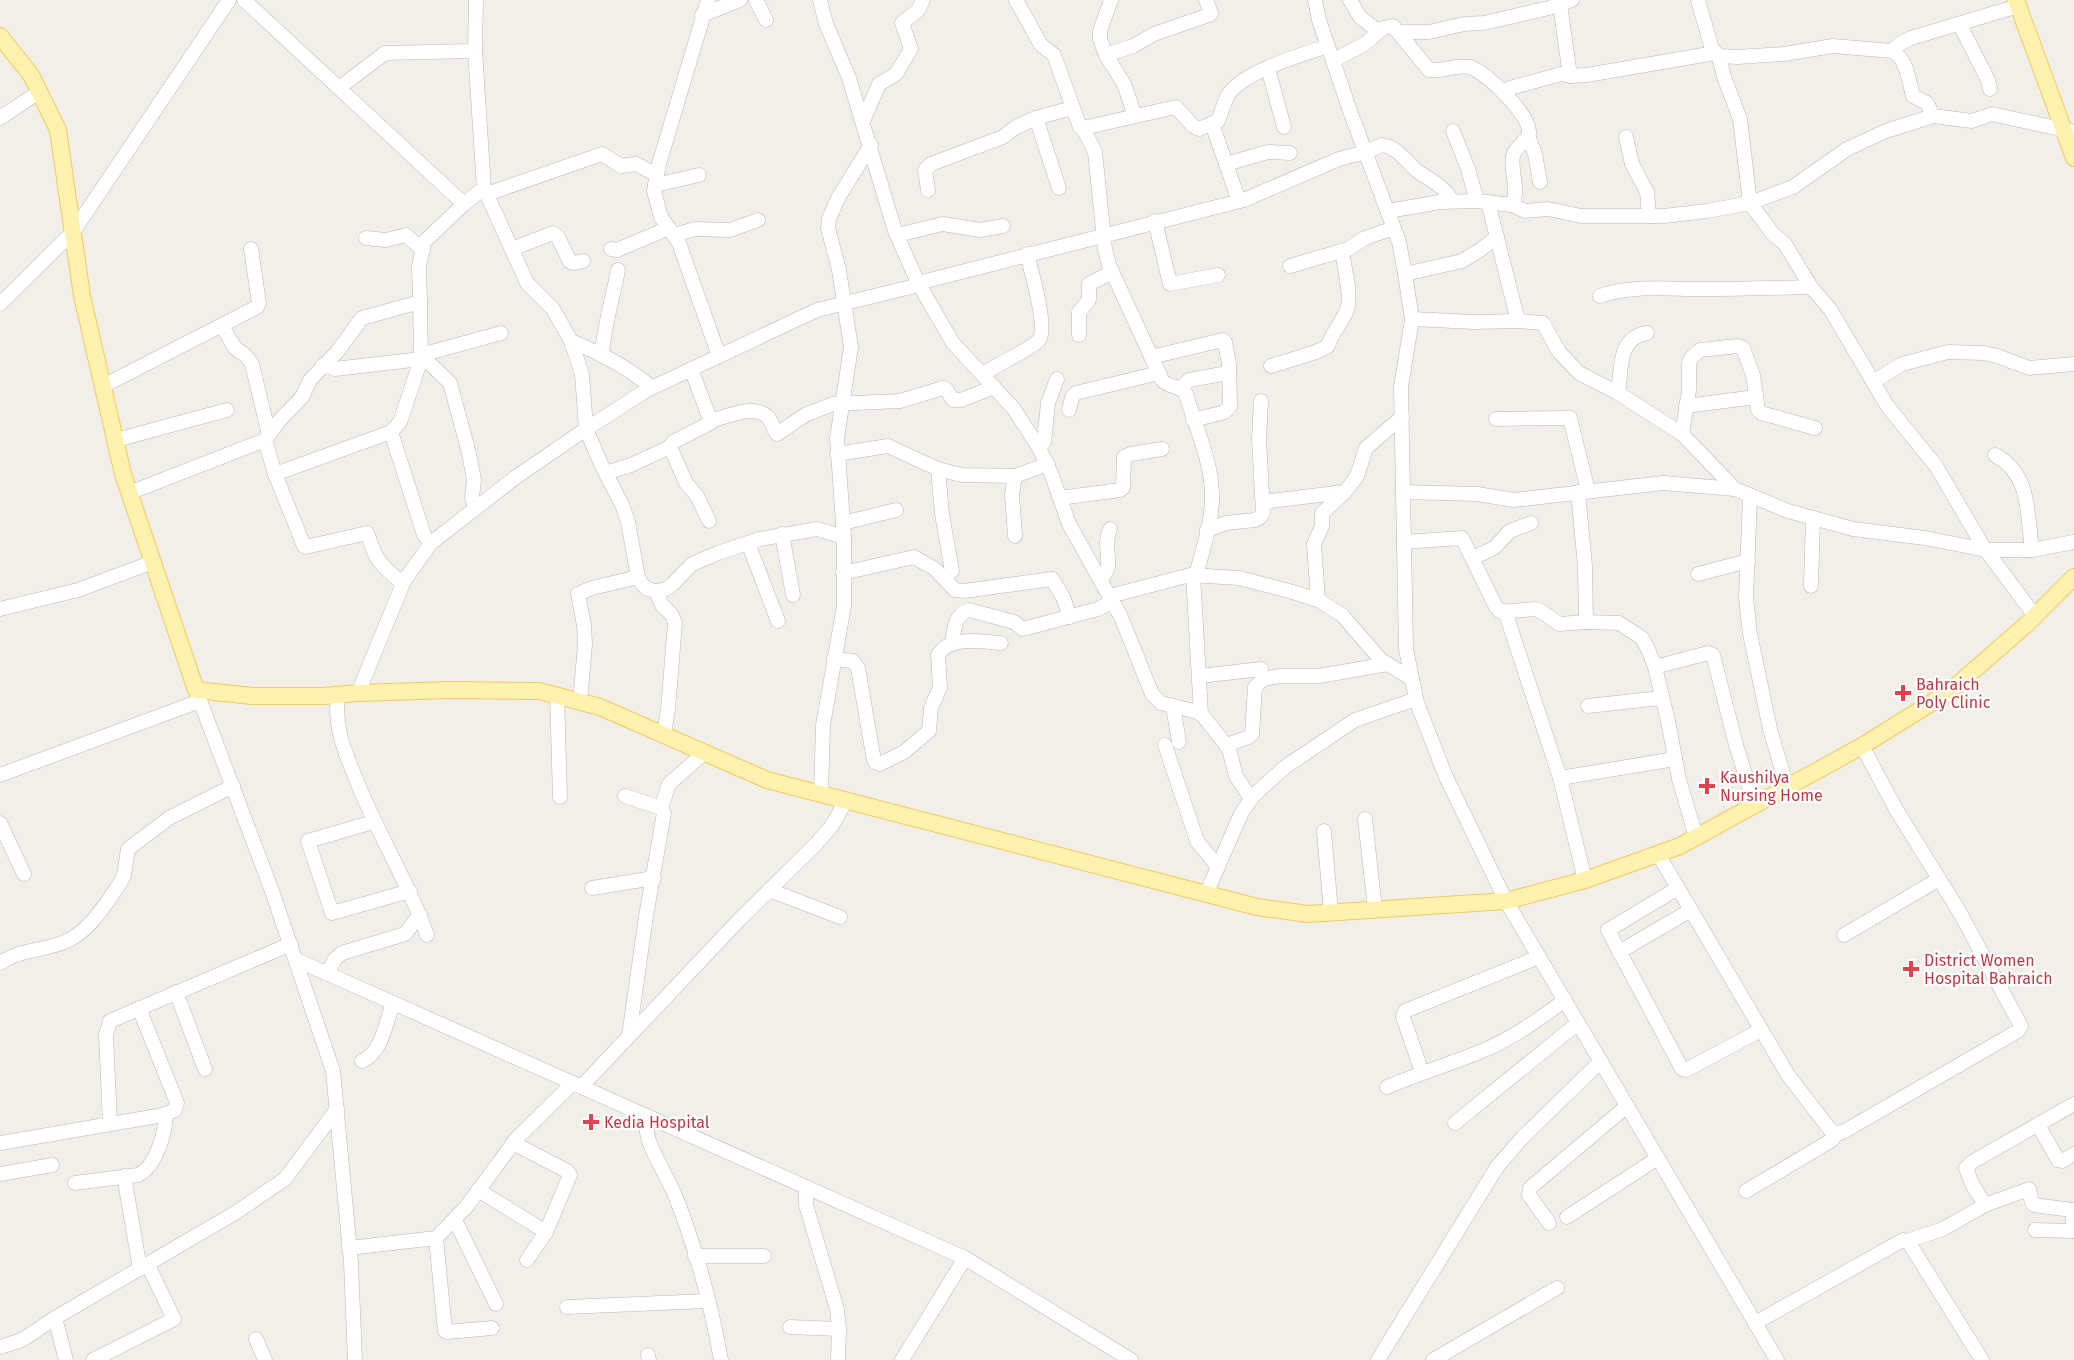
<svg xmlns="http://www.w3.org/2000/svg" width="2074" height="1360" viewBox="0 0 2074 1360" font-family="'Fira Sans',sans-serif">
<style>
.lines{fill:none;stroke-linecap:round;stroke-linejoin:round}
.minor-casing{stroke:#b5b8bc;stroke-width:15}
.major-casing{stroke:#f2c960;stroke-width:18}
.minor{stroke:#fff;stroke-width:14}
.major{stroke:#fff2af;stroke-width:16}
.health-dot{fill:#e0444e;stroke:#fff;stroke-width:2}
.labels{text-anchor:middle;stroke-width:4.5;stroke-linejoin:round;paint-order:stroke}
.health-label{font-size:16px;fill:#be3a42;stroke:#fff;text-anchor:start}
</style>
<rect width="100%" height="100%" fill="#f1efe8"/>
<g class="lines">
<defs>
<g id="minor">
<path d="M244 0 464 204"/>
<path d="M476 0 475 51 484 188"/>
<path d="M708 0 659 164 654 191 661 217 679 243 719 356"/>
<path d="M756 0 766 20"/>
<path d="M820 0 826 24 849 78 895 231 918 283 953 343 1014 409 1039 448 1051 473 1069 524 1121 617 1152 694 1161 703 1198 712 1204 717 1229 749 1236 776 1251 799"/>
<path d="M1016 0 1041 45 1054 55 1080 127 1083 128"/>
<path d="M1111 0 1100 31V39L1106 55 1124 84 1135 116"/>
<path d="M1315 0 1319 20 1350 111 1399 242 1405 274 1412 319 1401 387 1406 649 1417 703 1446 777 1506 901 1777 1360"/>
<path d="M1350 0 1360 17 1378 31"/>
<path d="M1698 0 1712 49 1719 56 1737 57 1784 54 1833 46 1892 51C1907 58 1909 82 1913 96L1927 103 1933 116"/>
<path d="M1560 4 1570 76"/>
<path d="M702 15 740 0"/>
<path d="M1960 25 1988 80 1990 89"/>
<path d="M1399 32H1429L1464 24 1484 23 1549 8 1572 0"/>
<path d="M1892 51 1898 45 1911 38 2018 6"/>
<path d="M1106 55 1133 46 1154 34 1209 15 1211 13 1206 0"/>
<path d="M1719 56 1724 77 1740 119 1750 203 1773 234 1785 244 1811 287 1830 309 1888 407 1936 466 1983 546 2035 616"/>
<path d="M1333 61 1366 43 1383 28 1393 26 1429 70C1442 72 1456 64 1470 67 1486 72 1532 116 1529 134 1527 142 1515 146 1513 156 1510 173 1520 188 1512 205"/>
<path d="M1268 68 1284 127"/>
<path d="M339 88 385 53 475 51"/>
<path d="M1503 92 1510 88 1561 74 1570 76 1587 75 1715 53"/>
<path d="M0 118 39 92"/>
<path d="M1036 118 1059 188"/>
<path d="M863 121 879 84 896 74 911 49 902 23 918 10 923 0"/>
<path d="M1212 124 1239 201"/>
<path d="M1453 131 1468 169 1477 201"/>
<path d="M1528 136 1535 154 1540 182"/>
<path d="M1626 137 1632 164 1647 192 1649 216"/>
<path d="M1226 164 1268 152 1290 153"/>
<path d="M655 185 699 175"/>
<path d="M928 190 925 170 931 164 1003 137 1016 127 1036 118 1072 108"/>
<path d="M487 194 602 154 621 166 636 164 657 175"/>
<path d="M1488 202 1518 321"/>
<path d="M1388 211 1440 202 1477 201 1512 205 1525 211 1548 209 1581 216H1664L1707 211 1750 203 1793 187 1847 149 1886 131 1933 116 1972 121 1992 114 2074 132"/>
<path d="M1155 221 1170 284 1218 275"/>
<path d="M674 235 695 229 730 230 758 220"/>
<path d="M897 235 943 224 980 230 1003 226"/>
<path d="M366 238 386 240 406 235 423 250"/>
<path d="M512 249 553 233 558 237 570 262 574 263 583 261"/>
<path d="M611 249 617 250 669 228"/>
<path d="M1290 266 1348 249 1365 238 1394 228"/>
<path d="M1405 274 1462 261 1480 250 1497 237"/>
<path d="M918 283 1244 200 1339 159 1366 152 1382 145C1397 147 1405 160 1416 170 1429 180 1445 186 1452 201"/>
<path d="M1600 296C1633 285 1666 289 1701 289 1737 289 1774 288 1811 287"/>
<path d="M420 302 419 266 424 242 464 204 484 188 527 283 553 309 571 341 582 374 586 429 601 464 623 507 628 522 638 577 642 584 647 589 656 591 666 589 673 584 692 564 718 553 760 539 817 529 844 537"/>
<path d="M0 304 73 232 229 0"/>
<path d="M1412 319 1474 322 1518 321 1543 323 1559 352 1579 373 1618 393 1682 434 1735 489 1788 511 1853 529 1925 538 1986 550H2032L2074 542"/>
<path d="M222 326 235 348 245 355 252 364 269 435"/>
<path d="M1079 335V312L1089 300V284L1112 272"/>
<path d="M571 341C600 353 628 367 652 388"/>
<path d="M602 354C604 325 613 298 618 270"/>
<path d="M421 355 450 383 469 453 474 480 472 497 475 509"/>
<path d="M421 355 501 333"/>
<path d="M1151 357 1223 340 1225 342 1229 364 1230 406 1225 412 1193 420"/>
<path d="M323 365 335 369 421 359"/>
<path d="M1271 366 1316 352 1328 346C1331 334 1341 324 1346 312 1353 297 1344 268 1342 251"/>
<path d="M691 369 710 419V423L673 442 670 447 686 483 697 496 709 521"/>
<path d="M983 374C994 366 1033 348 1039 340 1048 328 1031 270 1027 254"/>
<path d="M1873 382 1902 364 1948 352 1984 353 1997 356 2029 368 2074 364"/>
<path d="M103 386 257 307 259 303 251 249"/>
<path d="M1181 388 1189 380 1228 373"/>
<path d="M1618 393C1622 369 1617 338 1647 333"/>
<path d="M1686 406 1756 397"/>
<path d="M1069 410 1072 397 1076 393 1159 373"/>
<path d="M1496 419 1570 418 1588 491"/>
<path d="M710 421C726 417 754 403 768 417 772 421 773 429 777 434L805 415 833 404 900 401 943 388 946 389 953 400H961L994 387"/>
<path d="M1682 434 1689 390V364L1691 358 1700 350 1738 346 1743 348 1753 375 1758 410 1761 413 1815 428"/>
<path d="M116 440 227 410"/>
<path d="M265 440 279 421 302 397 310 380 337 352 362 318 420 302 421 359 400 422 391 432"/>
<path d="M1039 448 1044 442 1048 403 1057 379"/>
<path d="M837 454 888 446 938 469 961 475 1015 476 1048 464"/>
<path d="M1995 455C2031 474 2027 514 2032 550"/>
<path d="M938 469 942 514 952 571"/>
<path d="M606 473 631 465 670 447"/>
<path d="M275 474 391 432 424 535 431 543"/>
<path d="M1403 492 1477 494 1514 500 1663 483 1735 489"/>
<path d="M1578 492 1585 566 1586 622 1619 623 1642 638 1648 649 1655 667 1668 721 1679 779 1696 837"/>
<path d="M129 493 265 440 275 474 304 546 306 547 367 533C370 540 372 548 376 556 381 565 394 577 403 583"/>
<path d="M1750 496 1746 598 1750 634 1770 729 1787 787"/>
<path d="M1060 498 1120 490 1123 488 1124 457 1131 454 1162 449"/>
<path d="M1264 505 1270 501 1344 492"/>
<path d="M843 523 896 510"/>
<path d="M1207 530 1226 523 1255 520 1260 517 1263 513 1259 439 1261 401"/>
<path d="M782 534 793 595"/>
<path d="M1015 536 1012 495 1015 476"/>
<path d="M1404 542 1462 538 1496 607 1501 612 1535 609 1541 611 1559 624 1586 622"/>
<path d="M748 543 778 621"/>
<path d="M1473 558 1494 548 1510 531 1531 523"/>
<path d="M843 573 914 557 935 569 955 590 964 591 1052 579 1063 597 1070 617"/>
<path d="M1698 574 1748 561"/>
<path d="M1193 575 1201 714"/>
<path d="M1196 575C1203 549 1213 520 1212 493 1211 459 1195 426 1186 394 1180 385 1169 388 1162 380L1109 265 1105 249 1095 152 1083 128 1176 107 1193 126 1199 129 1218 121C1221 113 1224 103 1228 95 1244 71 1301 55 1328 46"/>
<path d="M1100 579C1117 566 1101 549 1110 529"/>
<path d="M1811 586 1813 518"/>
<path d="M656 591 662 605 672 615 675 623 668 709 664 735"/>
<path d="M1110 596 1190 575 1239 578 1289 591 1318 600 1342 615 1381 660 1412 679"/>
<path d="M1318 600 1314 544 1322 526V513L1345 492 1357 476 1366 448 1402 417"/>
<path d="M0 609 78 590 153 562"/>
<path d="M1505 611 1560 778 1585 880"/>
<path d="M952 644C954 630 954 615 969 610L1014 622 1023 629 1098 609 1113 601"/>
<path d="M834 659 853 661 858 668 873 755 875 762 880 764 904 752 929 731 931 708 940 687 938 655C950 635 982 642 1001 643"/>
<path d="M1655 667 1708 653 1713 655 1736 745 1755 805"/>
<path d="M1200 676 1261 669"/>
<path d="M196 690 272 891 333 1071 351 1263 355 1360"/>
<path d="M358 693 404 581 431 543 516 477 586 429 647 390 817 310 919 285"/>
<path d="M338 695C334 727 344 750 356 779 377 833 408 881 427 935"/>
<path d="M557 695 560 797"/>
<path d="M580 701 585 644 584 625 578 594 592 588 638 577"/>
<path d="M1173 706 1179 742"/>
<path d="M1588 706 1661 698"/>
<path d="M1165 745 1197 841 1218 867"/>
<path d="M1226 745 1249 737 1252 734 1255 687 1263 679 1280 676H1319L1388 664"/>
<path d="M0 775 200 701"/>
<path d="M1560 778 1675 759"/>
<path d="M821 794 823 725 844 606V537L837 438 851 347 839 270 828 228 829 219 838 198 871 145"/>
<path d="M625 796 661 808 664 813 646 916 629 1036"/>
<path d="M661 808 669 784 704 753"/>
<path d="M1365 819 1375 909"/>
<path d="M373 822 308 841 332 913 410 891"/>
<path d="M0 823 24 874"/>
<path d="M1324 831 1331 912"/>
<path d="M1658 854 1788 1075 1831 1131 1837 1133 1843 1132 2018 1031 2021 1026 1959 911 1897 811 1862 746"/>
<path d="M592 888 654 878"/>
<path d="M1678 888 1608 930 1682 1069 1686 1070 1761 1030"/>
<path d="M769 890 840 917"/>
<path d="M1206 894 1241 814 1253 796 1285 767 1355 720 1416 699"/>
<path d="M1844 935 1939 879"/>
<path d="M1619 952 1691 910"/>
<path d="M297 960 965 1258 1131 1360"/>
<path d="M0 963C24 948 38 952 62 943 88 934 105 905 120 883L124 875 128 849 169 818 233 786"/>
<path d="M327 974 335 959 342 953 405 934 420 914"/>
<path d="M176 992 205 1069"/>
<path d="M362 1061C382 1053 386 1022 393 1003"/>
<path d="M1422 1072 1403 1017 1405 1011 1539 957"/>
<path d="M581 1087 739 920 814 846 831 827 846 801"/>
<path d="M1387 1087C1418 1074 1450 1064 1482 1051 1513 1038 1538 1020 1565 1000"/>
<path d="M649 1117 647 1132 649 1141C656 1160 667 1177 675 1195 696 1248 711 1304 721 1360"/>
<path d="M1455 1123 1578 1023"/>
<path d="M110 1124 106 1035 110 1021 291 944"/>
<path d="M2038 1125 2058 1160 2062 1161 2074 1154"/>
<path d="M0 1143 163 1115 175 1110 177 1103 139 1008"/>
<path d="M513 1143 567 1171 570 1175 546 1232 527 1260"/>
<path d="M0 1174 52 1165"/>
<path d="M124 1176 140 1269"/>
<path d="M75 1183 138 1175C157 1166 165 1132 166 1114"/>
<path d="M806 1187V1205L837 1309 839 1329 838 1360"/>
<path d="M478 1190 546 1232"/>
<path d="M1746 1191 1832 1140 1837 1133"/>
<path d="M1985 1205 1972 1184 1966 1168 1972 1162 2074 1104"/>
<path d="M1567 1217 1658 1158"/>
<path d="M455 1220 496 1304"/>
<path d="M1549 1223 1529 1195 1530 1188 1627 1106"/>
<path d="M2035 1230 2074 1231"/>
<path d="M436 1238 445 1331 447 1332 492 1328"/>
<path d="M1907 1241 1943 1229 1985 1205 2029 1189 2032 1203 2034 1205 2072 1210 2074 1231"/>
<path d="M349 1248 436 1238 467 1206 517 1138 573 1083"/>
<path d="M695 1256H764"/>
<path d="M567 1307 708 1301"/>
<path d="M55 1318 66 1360"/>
<path d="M1755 1323 1903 1240 1909 1243 1982 1360"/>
<path d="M790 1327 839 1329"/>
<path d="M256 1339 265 1360"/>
<path d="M0 1347 22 1340 55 1318 235 1213 285 1179 337 1109"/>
<path d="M648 1355 649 1360"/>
<path d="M93 1360 174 1319 148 1265"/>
<path d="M902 1360 965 1258"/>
<path d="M1378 1360 1497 1167 1522 1138 1601 1061"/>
<path d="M1433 1360 1557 1288"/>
</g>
<g id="major">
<path d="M2016 0 2074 158"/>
<path d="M0 36 31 75 58 130 82 296 123 474 196 690 252 696H323L358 693 451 690 539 691 600 707 767 780 1257 907 1308 914 1506 901 1585 880 1680 846 1862 746 1949 692 2027 624 2074 577"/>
</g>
</defs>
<!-- minor casing -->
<use href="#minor" class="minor-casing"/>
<!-- major casing -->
<use href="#major" class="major-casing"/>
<!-- minor -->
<use href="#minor" class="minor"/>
<!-- major -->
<use href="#major" class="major"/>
</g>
<!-- markers -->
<g class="health-dot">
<path d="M1900 684h6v6h6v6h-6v6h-6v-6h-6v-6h6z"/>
<path d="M1704 777h6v6h6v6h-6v6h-6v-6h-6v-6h6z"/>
<path d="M1908 960h6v6h6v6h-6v6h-6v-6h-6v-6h6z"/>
<path d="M588 1113h6v6h6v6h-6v6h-6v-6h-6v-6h6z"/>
</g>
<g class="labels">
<!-- health labels -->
<g class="health-label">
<text x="1916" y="690">Bahraich<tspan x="1916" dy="18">Poly Clinic</tspan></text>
<text x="1720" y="783">Kaushilya<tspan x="1720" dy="18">Nursing Home</tspan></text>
<text x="1924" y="966">District Women<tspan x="1924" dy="18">Hospital Bahraich</tspan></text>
<text x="604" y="1128">Kedia Hospital</text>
</g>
</g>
</svg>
